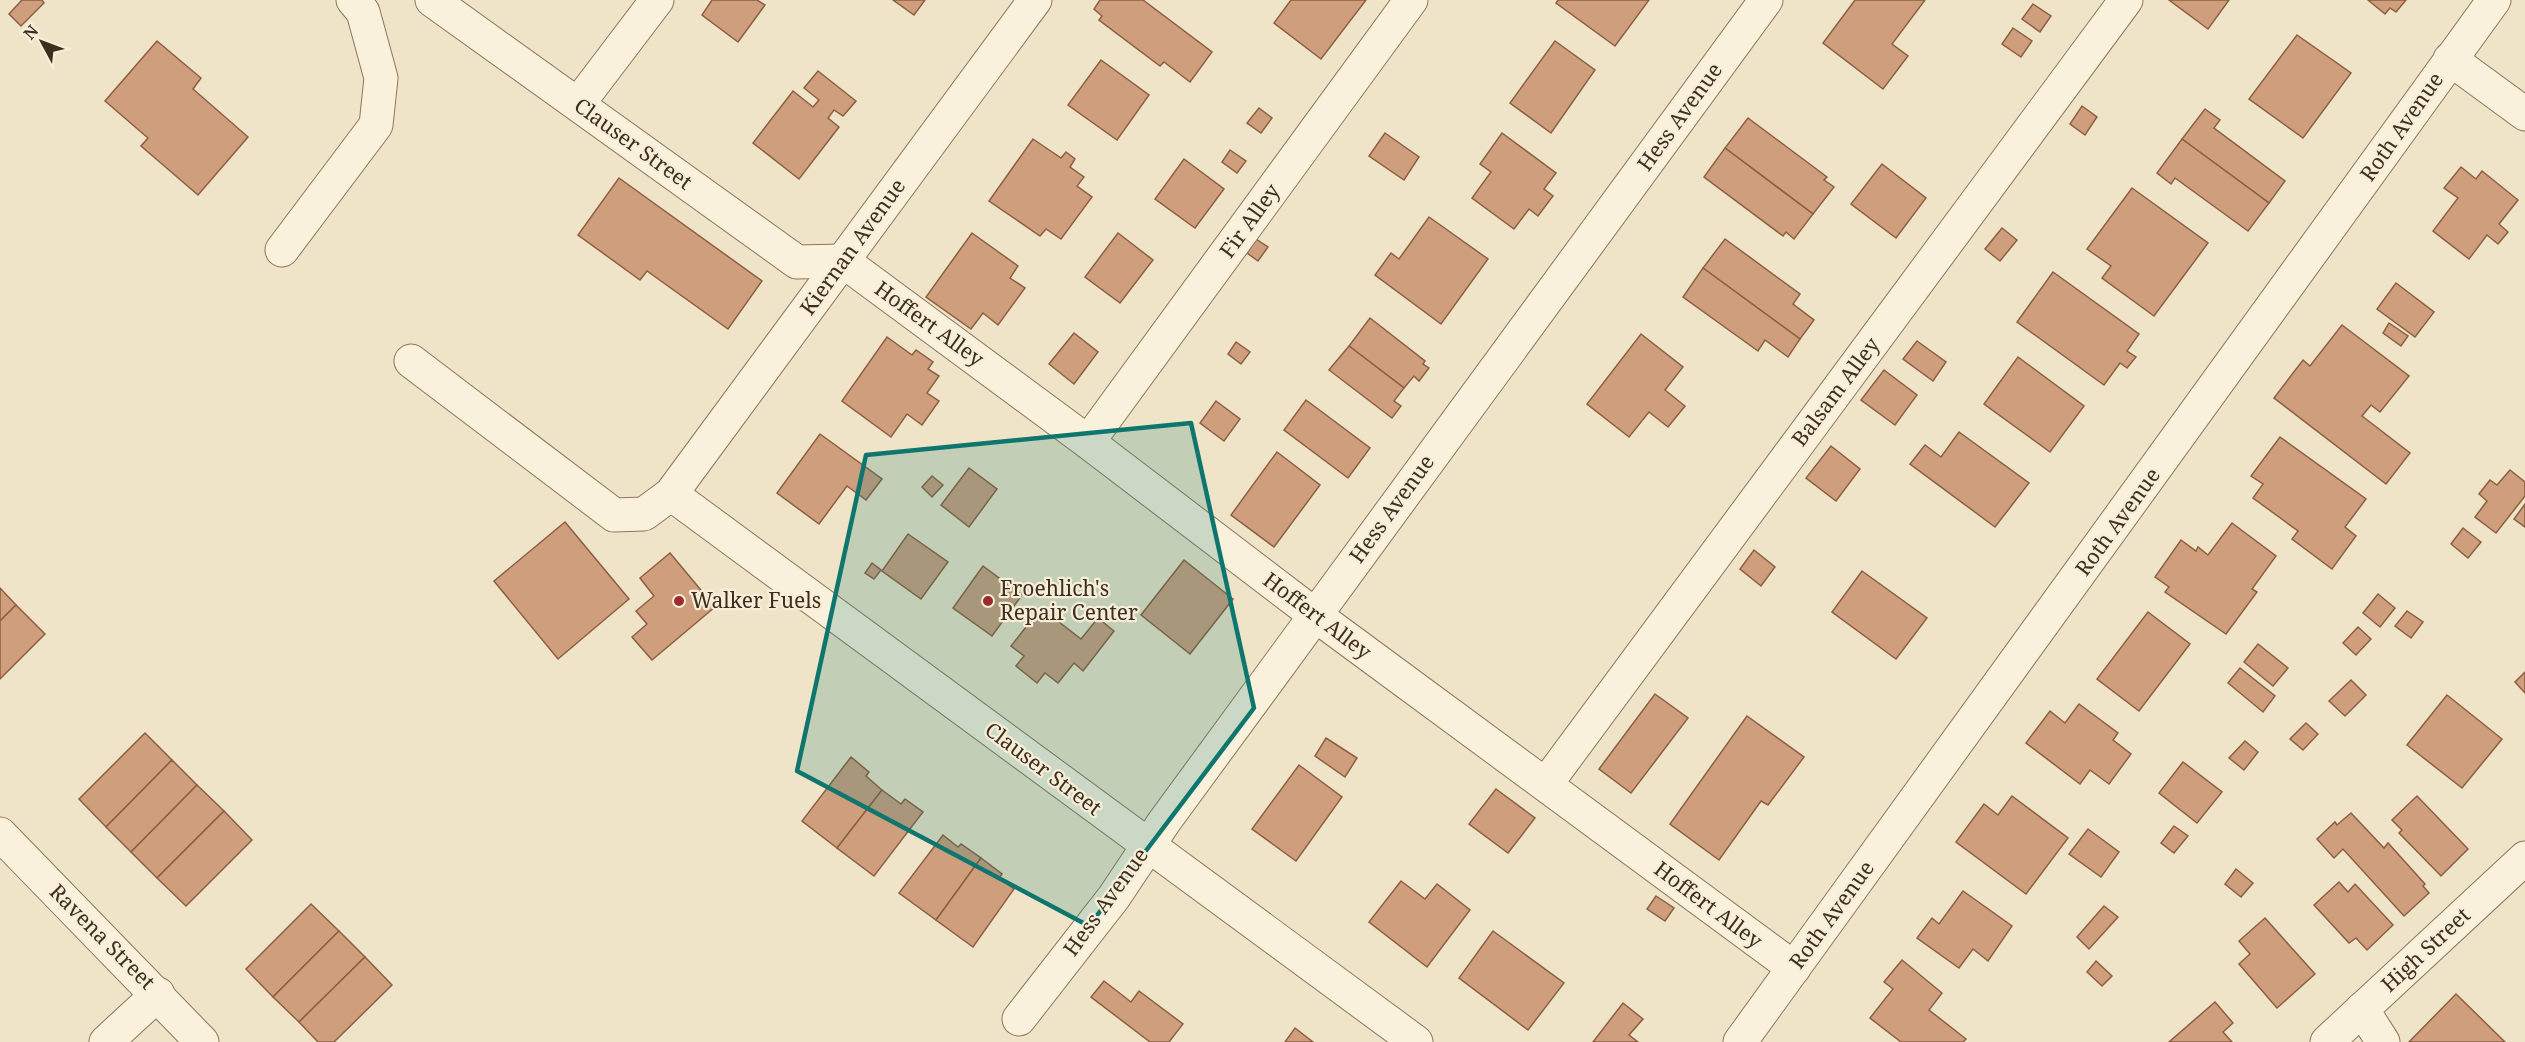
<svg xmlns="http://www.w3.org/2000/svg" width="2525" height="1042" viewBox="0 0 2525 1042" font-family="'Noto Serif',serif">
<style>
.building{fill:#cf9f7d;stroke:#8d5f41;stroke-width:1.5}
.lines{fill:none;stroke-linecap:round;stroke-linejoin:round}
.minor-casing{stroke:#8d765c;stroke-width:35}
.minor{stroke:#faf1dc;stroke-width:33}
.marked{fill:#0f766e;fill-opacity:0.2;stroke:#0f766e;stroke-width:4.5;stroke-linejoin:round}
.poi-dot{fill:#9e2a2b;stroke:#f7eed8;stroke-width:2}
.labels{text-anchor:middle;stroke-width:4.5;stroke-linejoin:round;paint-order:stroke}
.street-label{font-size:21px;fill:#3d2e20;stroke:#f7eed8}
.poi-label{font-size:21px;fill:#3d2e20;stroke:#f7eed8;text-anchor:start}
</style>
<rect width="100%" height="100%" fill="#f0e4c8"/>
<!-- building -->
<g class="building">
<path d="M22 0H42L44 3 21 26 9 14Z"/>
<path d="M712 0H757L765 5 738 42 702 15Z"/>
<path d="M893 0H925L914 15Z"/>
<path d="M1100 0H1143L1212 52 1190 82 1164 62 1160 66 1099 20 1102 16 1094 9Z"/>
<path d="M1291 0H1366L1321 59 1274 23Z"/>
<path d="M1558 0H1649L1615 46 1556 3Z"/>
<path d="M1855 0H1925L1892 44 1908 56 1883 89 1823 43Z"/>
<path d="M2169 0H2229L2208 29Z"/>
<path d="M2368 0H2406L2396 12 2390 8 2385 14Z"/>
<path d="M2033 4 2051 16 2040 32 2022 19Z"/>
<path d="M2013 28 2032 41 2021 57 2002 44Z"/>
<path d="M2297 35 2351 73 2303 138 2249 99Z"/>
<path d="M157 41 201 78 193 89 248 137 198 195 141 146 148 138 105 101Z"/>
<path d="M1555 41 1595 70 1551 133 1510 103Z"/>
<path d="M1101 60 1149 95 1117 140 1068 105Z"/>
<path d="M818 71 856 101 843 116 834 110 828 118 839 127 799 179 753 143 793 91 813 107 819 100 804 88Z"/>
<path d="M2082 106 2097 117 2085 135 2070 124Z"/>
<path d="M1259 108 1272 118 1261 133 1247 123Z"/>
<path d="M2205 109 2220 120 2214 128 2285 181 2269 203 2182 139Z"/>
<path d="M1748 118 1827 177 1824 180 1834 187 1813 214 1725 148Z"/>
<path d="M1385 133 1419 157 1404 180 1369 156Z"/>
<path d="M1502 133 1556 173 1544 189 1553 196 1538 216 1529 209 1514 229 1472 198 1491 172 1480 164Z"/>
<path d="M1033 139 1061 158 1066 152 1075 159 1070 167 1084 177 1077 186 1092 197 1061 239 1046 229 1040 236 989 201Z"/>
<path d="M2182 139 2269 203 2248 231 2175 178 2171 184 2157 173Z"/>
<path d="M1725 148 1813 214 1794 239 1786 232 1783 236 1704 177Z"/>
<path d="M1230 150 1246 161 1237 173 1222 162Z"/>
<path d="M1184 159 1224 189 1195 228 1155 199Z"/>
<path d="M1882 164 1926 198 1896 238 1851 204Z"/>
<path d="M2461 167 2476 179 2482 171 2518 200 2499 224 2508 232 2498 244 2487 235 2469 259 2433 231 2458 198 2444 188Z"/>
<path d="M619 178 762 281 728 329 647 271 640 280 578 235Z"/>
<path d="M2132 188 2208 243 2154 316 2102 278 2111 266 2087 249Z"/>
<path d="M1429 217 1488 259 1441 324 1375 275 1391 253 1399 259Z"/>
<path d="M2002 228 2017 240 2000 261 1985 249Z"/>
<path d="M972 233 1018 266 1010 278 1025 288 998 325 983 313 971 329 926 297Z"/>
<path d="M1118 233 1153 260 1120 303 1085 277Z"/>
<path d="M1256 239 1268 247 1258 261 1247 253Z"/>
<path d="M1725 239 1800 294 1793 304 1814 320 1800 339 1703 268Z"/>
<path d="M1703 268 1800 339 1788 357 1765 340 1758 351 1683 297Z"/>
<path d="M2053 272 2139 334 2127 351 2136 357 2127 368 2120 363 2104 385 2017 322Z"/>
<path d="M2396 283 2434 312 2415 337 2377 309Z"/>
<path d="M1370 318 1425 361 1423 364 1429 368 1419 381 1414 376 1404 388 1349 346Z"/>
<path d="M2389 323 2408 336 2401 346 2383 333Z"/>
<path d="M2342 325 2409 376 2380 412 2371 405 2362 416 2410 453 2386 484 2274 398 2303 360 2310 366Z"/>
<path d="M1074 333 1098 352 1074 384 1049 364Z"/>
<path d="M1641 334 1683 367 1665 390 1685 406 1668 427 1649 412 1629 437 1587 404Z"/>
<path d="M887 337 912 355 916 350 933 362 928 369 939 376 927 393 939 401 922 425 907 414 891 437 842 401Z"/>
<path d="M1917 341 1946 362 1933 381 1903 359Z"/>
<path d="M1236 342 1250 352 1241 364 1228 354Z"/>
<path d="M1349 346 1404 388 1394 401 1401 406 1392 418 1329 370Z"/>
<path d="M2018 357 2084 406 2050 452 1984 404Z"/>
<path d="M1884 370 1917 395 1895 425 1861 400Z"/>
<path d="M1306 400 1370 448 1348 478 1284 430Z"/>
<path d="M1216 401 1240 419 1224 441 1200 423Z"/>
<path d="M1959 432 2029 483 1995 527 1910 464 1925 445 1941 457Z"/>
<path d="M820 434 882 479 866 500 847 486 819 524 777 493Z"/>
<path d="M2280 437 2366 499 2345 527 2356 536 2332 569 2292 539 2298 531 2253 498 2263 484 2251 476Z"/>
<path d="M1831 446 1860 469 1836 501 1806 478Z"/>
<path d="M1277 452 1320 485 1274 547 1231 515Z"/>
<path d="M969 468 997 489 969 527 941 505Z"/>
<path d="M2510 470 2525 482V496L2496 533 2475 517 2487 501 2479 494 2490 480 2497 485Z"/>
<path d="M932 476 943 485 932 497 922 487Z"/>
<path d="M2525 504V527L2514 519Z"/>
<path d="M565 522 629 599 558 659 494 581Z"/>
<path d="M2232 523 2276 556 2252 589 2257 592 2226 634 2165 592 2169 587 2155 577 2181 540 2196 551 2198 547 2208 555Z"/>
<path d="M2463 528 2481 542 2468 558 2451 544Z"/>
<path d="M908 534 948 562 921 599 882 571Z"/>
<path d="M1754 550 1775 567 1761 586 1740 569Z"/>
<path d="M670 553 715 607 652 660 632 637 647 624 636 611 654 596 640 578Z"/>
<path d="M1184 560 1233 599 1190 654 1141 615Z"/>
<path d="M872 563 881 570 874 579 865 573Z"/>
<path d="M983 566 1022 595 992 636 953 608Z"/>
<path d="M1862 571 1927 618 1896 659 1832 612Z"/>
<path d="M0 588 16 605 0 621Z"/>
<path d="M2378 594 2395 608 2380 627 2363 613Z"/>
<path d="M16 605 45 634 0 679V621Z"/>
<path d="M1041 608 1081 639 1098 618 1114 631 1083 671 1074 663 1058 683 1045 673 1037 683 1016 666 1024 656 1011 646Z"/>
<path d="M2407 611 2423 622 2411 638 2395 626Z"/>
<path d="M2148 612 2190 644 2139 711 2097 679Z"/>
<path d="M2358 627 2371 639 2356 655 2343 643Z"/>
<path d="M2258 644 2288 668 2273 686 2244 662Z"/>
<path d="M2240 668 2275 696 2263 712 2228 683Z"/>
<path d="M2525 672V693L2515 682Z"/>
<path d="M2351 680 2366 695 2345 716 2329 701Z"/>
<path d="M1655 694 1688 718 1631 793 1599 769Z"/>
<path d="M2447 695 2502 739 2462 788 2407 745Z"/>
<path d="M2079 704 2118 733 2113 740 2131 754 2109 784 2090 770 2080 784 2026 743 2050 711 2065 723Z"/>
<path d="M1747 716 1804 757 1768 805 1761 801 1719 860 1670 824Z"/>
<path d="M2306 723 2318 734 2303 750 2290 739Z"/>
<path d="M145 733 172 760 106 827 79 799Z"/>
<path d="M1326 738 1357 758 1345 777 1315 756Z"/>
<path d="M2245 741 2258 752 2244 770 2229 758Z"/>
<path d="M851 757 869 772 866 776 882 790 837 848 802 821Z"/>
<path d="M172 760 197 785 131 852 106 827Z"/>
<path d="M2183 762 2222 792 2197 823 2159 793Z"/>
<path d="M1299 765 1342 797 1296 861 1252 829Z"/>
<path d="M197 785 224 811 157 878 131 852Z"/>
<path d="M1496 789 1535 818 1508 853 1469 824Z"/>
<path d="M882 790 901 804 905 799 923 812 874 876 837 848Z"/>
<path d="M2012 796 2068 838 2026 894 1956 842 1984 804 1998 815Z"/>
<path d="M2417 796 2468 849 2441 876 2399 833 2402 830 2392 820Z"/>
<path d="M224 811 252 840 186 906 157 878Z"/>
<path d="M2351 813 2384 848 2388 843 2425 884 2423 886 2429 893 2404 916 2343 849 2334 858 2317 839 2335 822 2337 825Z"/>
<path d="M2174 826 2188 836 2174 853 2161 843Z"/>
<path d="M2088 829 2119 852 2101 877 2069 854Z"/>
<path d="M943 835 958 847 961 844 981 858 936 920 899 893Z"/>
<path d="M981 858 1002 874 999 878 1014 889 973 947 936 920Z"/>
<path d="M2236 869 2253 883 2241 897 2225 884Z"/>
<path d="M1401 881 1425 899 1437 884 1470 910 1427 967 1369 922Z"/>
<path d="M2339 882 2348 892 2355 884 2393 925 2367 950 2356 938 2349 943 2314 905Z"/>
<path d="M1963 891 2012 926 1988 961 1973 949 1959 968 1917 938 1932 918 1939 924Z"/>
<path d="M1656 896 1674 908 1665 921 1647 909Z"/>
<path d="M311 904 339 931 273 997 246 969Z"/>
<path d="M2104 906 2118 917 2089 949 2077 937Z"/>
<path d="M2265 918 2315 974 2277 1008 2239 964 2250 954 2239 941Z"/>
<path d="M339 931 365 957 299 1022 273 997Z"/>
<path d="M1493 931 1564 983 1528 1030 1459 978Z"/>
<path d="M365 957 392 985 334 1042H318L299 1022Z"/>
<path d="M1902 960 1942 993 1929 1010 1966 1039 1963 1042H1901L1870 1018 1893 989 1884 982Z"/>
<path d="M2096 961 2112 976 2102 986 2087 972Z"/>
<path d="M1104 981 1131 1002 1139 991 1183 1024 1169 1042H1150L1091 997Z"/>
<path d="M2456 994 2505 1042H2409Z"/>
<path d="M2215 1002 2233 1023 2223 1032 2232 1042H2169Z"/>
<path d="M1623 1003 1643 1019 1629 1035 1638 1042H1593Z"/>
<path d="M1295 1028 1313 1042H1285Z"/>
</g>
<g class="lines">
<defs>
<g id="minor">
<path d="M432 0 797 262 843 261 1088 442 1315 615 1794 968"/>
<path d="M2450 59 2525 114"/>
<path d="M578 104 657 0"/>
<path d="M282 250 376 125 381 78 363 12 353 0"/>
<path d="M411 361 614 515 644 514 671 494 1035 0"/>
<path d="M1088 442 1411 0"/>
<path d="M671 494 1416 1042"/>
<path d="M1546 784 2126 0"/>
<path d="M0 834 202 1042"/>
<path d="M2362 1009 2383 1042"/>
<path d="M1019 1019 1114 897 1164 822 1766 0"/>
<path d="M106 1042 158 994"/>
<path d="M1740 1042 2494 0"/>
<path d="M2327 1042 2525 858"/>
</g>
</defs>
<!-- minor casing -->
<use href="#minor" class="minor-casing"/>
<!-- minor -->
<use href="#minor" class="minor"/>
</g>
<!-- marked area -->
<path class="marked" d="M1191 423 1254 708 1089 926 797 771 866 455Z"/>
<!-- markers -->
<g class="poi-dot">
<circle cx="679" cy="601" r="6"/>
<circle cx="988" cy="601" r="6"/>
</g>
<g class="labels">
<!-- street labels -->
<g class="street-label">
<text transform="translate(1680 117) rotate(-54)" y="7">Hess Avenue</text>
<text transform="translate(2402 127) rotate(-55)" y="7">Roth Avenue</text>
<text transform="translate(633 144) rotate(36)" y="7">Clauser Street</text>
<text transform="translate(1250 221) rotate(-54)" y="7">Fir Alley</text>
<text transform="translate(853 247) rotate(-54)" y="7">Kiernan Avenue</text>
<text transform="translate(929 324) rotate(36)" y="7">Hoffert Alley</text>
<text transform="translate(1836 392) rotate(-53)" y="7">Balsam Alley</text>
<text transform="translate(1392 509) rotate(-54)" y="7">Hess Avenue</text>
<text transform="translate(2118 522) rotate(-54)" y="7">Roth Avenue</text>
<text transform="translate(1317 616) rotate(37)" y="7">Hoffert Alley</text>
<text transform="translate(1043 769) rotate(37)" y="7">Clauser Street</text>
<text transform="translate(1106 902) rotate(-54)" y="7">Hess Avenue</text>
<text transform="translate(1708 905) rotate(37)" y="7">Hoffert Alley</text>
<text transform="translate(1832 915) rotate(-54)" y="7">Roth Avenue</text>
<text transform="translate(102 937) rotate(45)" y="7">Ravena Street</text>
<text transform="translate(2426 950) rotate(-43)" y="7">High Street</text>
</g>
<!-- poi labels -->
<g class="poi-label">
<text x="1000" y="596">Froehlich's<tspan x="1000" dy="24">Repair Center</tspan></text>
<text x="691" y="608">Walker Fuels</text>
</g>
</g>
<!-- north arrow -->
<g transform="translate(42 42) rotate(311)" stroke="#f7eed8" stroke-width="4.5" paint-order="stroke">
<path d="M0-4.5L10 22L0 15L-10 22Z" fill="#3d2e20"/>
<text y="-9" font-size="16" font-weight="bold" text-anchor="middle" fill="#3d2e20">N</text>
</g>
</svg>
